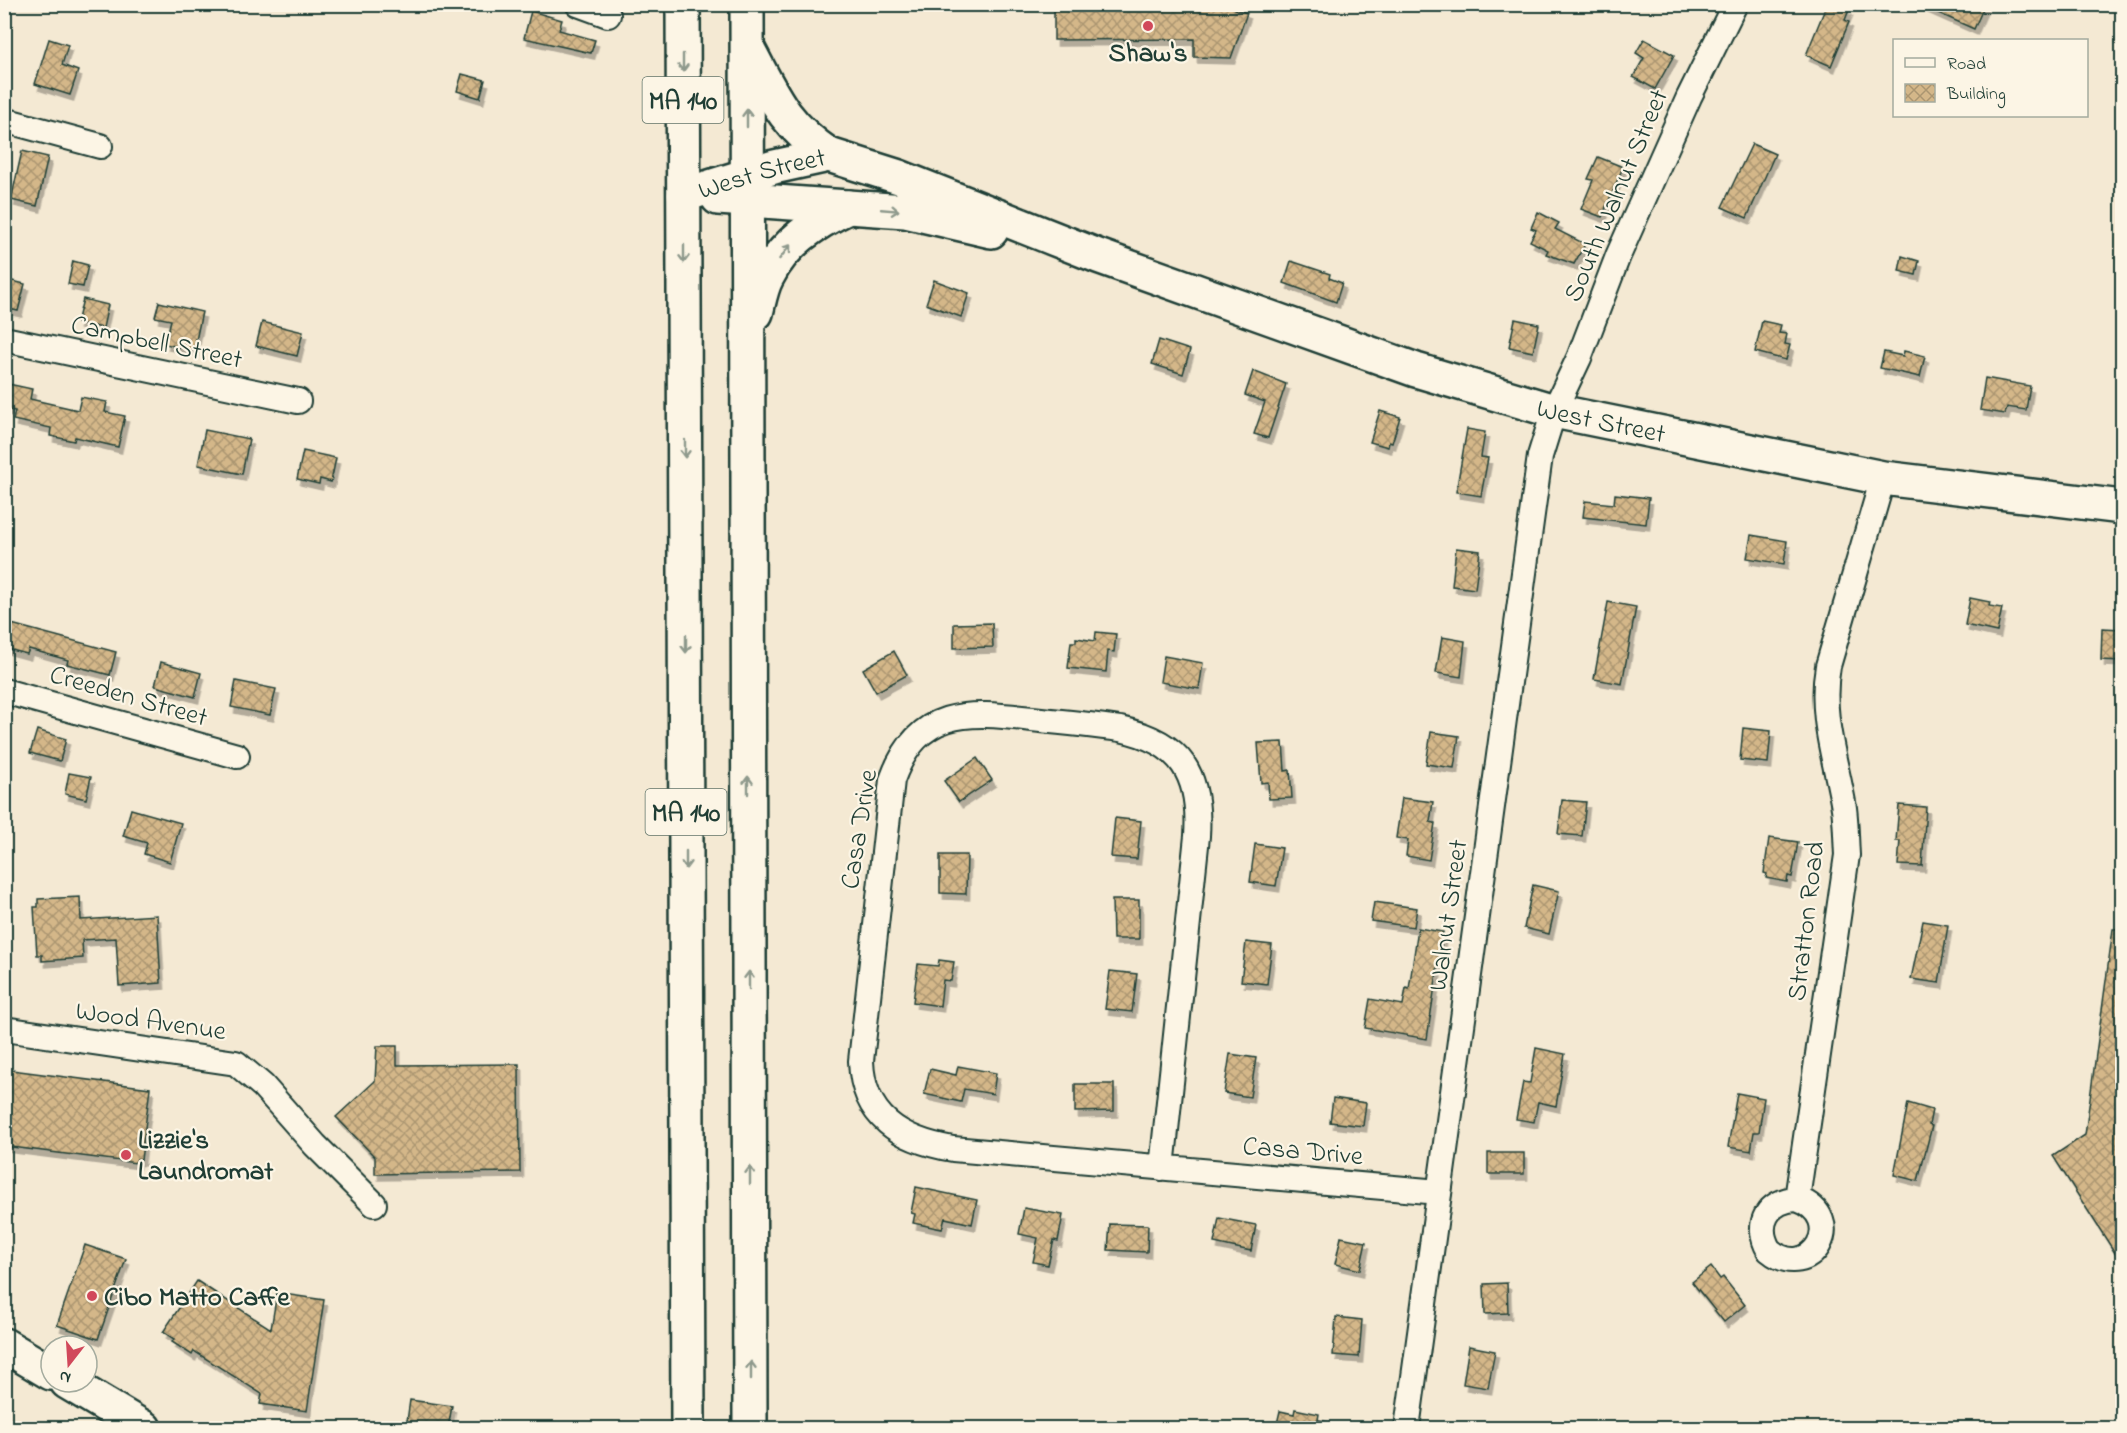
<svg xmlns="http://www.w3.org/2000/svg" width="2127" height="1433" viewBox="0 0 2127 1433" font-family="'Indie Flower',sans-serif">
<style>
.industrial{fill:url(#industrial-grid)}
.building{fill:url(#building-cross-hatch);stroke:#1f3d34;stroke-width:1.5;filter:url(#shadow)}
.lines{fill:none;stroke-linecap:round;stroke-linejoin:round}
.street-casing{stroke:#1f3d34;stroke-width:28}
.secondary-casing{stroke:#1f3d34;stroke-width:38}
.primary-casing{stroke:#1f3d34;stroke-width:38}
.highway-casing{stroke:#1f3d34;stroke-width:38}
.street{stroke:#fcf5e5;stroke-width:24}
.secondary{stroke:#fcf5e5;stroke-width:33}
.primary{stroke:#fcf5e5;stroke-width:33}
.highway{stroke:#fcf5e5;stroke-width:33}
.oneway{stroke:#8e998c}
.poi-dot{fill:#d1495b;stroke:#fcf5e5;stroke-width:2}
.labels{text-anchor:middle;stroke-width:4.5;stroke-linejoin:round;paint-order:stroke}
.shield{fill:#fcf5e5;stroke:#617469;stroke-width:1.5}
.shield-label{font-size:26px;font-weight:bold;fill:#1f3d34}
.poi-label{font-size:27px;font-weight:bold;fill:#1f3d34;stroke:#fcf5e5;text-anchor:start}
.street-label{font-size:27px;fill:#1f3d34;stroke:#fcf5e5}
</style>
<defs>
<pattern id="industrial-grid" width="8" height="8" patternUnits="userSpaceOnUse" patternTransform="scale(1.5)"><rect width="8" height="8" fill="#eadabd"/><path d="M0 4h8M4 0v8" fill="none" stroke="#c8bca3"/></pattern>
<pattern id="building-cross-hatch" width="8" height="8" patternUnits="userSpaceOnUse" patternTransform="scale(1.5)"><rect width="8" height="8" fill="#d4b789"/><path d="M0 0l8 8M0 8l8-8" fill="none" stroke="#ab9671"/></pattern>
<filter id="shadow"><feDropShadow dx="3.5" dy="6" stdDeviation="0" flood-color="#0004"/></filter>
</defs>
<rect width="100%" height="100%" fill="#f4e9d3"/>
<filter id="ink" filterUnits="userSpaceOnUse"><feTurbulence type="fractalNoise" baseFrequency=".0167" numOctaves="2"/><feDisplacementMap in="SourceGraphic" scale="12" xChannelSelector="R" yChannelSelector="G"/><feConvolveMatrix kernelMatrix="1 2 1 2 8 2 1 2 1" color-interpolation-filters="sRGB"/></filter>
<g filter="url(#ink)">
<!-- industrial -->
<path class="industrial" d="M2122 407V474H2114Z"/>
<!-- building -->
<g class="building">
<path d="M1054 4H1237L1235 9 1247 13 1231 58 1194 57V39L1054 40Z"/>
<path d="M1827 4H1837L1849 10 1845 20 1849 22 1831 66 1806 55Z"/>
<path d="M1918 4H1985L1974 29Z"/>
<path d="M531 11 562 20 559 30 595 40 591 53 524 38Z"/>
<path d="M49 39 68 45 62 65 78 71 70 95 35 84Z"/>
<path d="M1644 39 1674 55 1655 89 1633 77 1644 58 1636 53Z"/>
<path d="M462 74 485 80 480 98 457 91Z"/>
<path d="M1752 144 1775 154 1747 218 1722 207Z"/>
<path d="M22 151 48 157 37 206 11 200Z"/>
<path d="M1598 157 1623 167 1602 217 1581 209 1593 180 1588 179Z"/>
<path d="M1538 212 1559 223 1555 229 1585 244 1574 264 1546 254 1548 250 1530 241 1536 230 1531 228Z"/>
<path d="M1902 256 1919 261 1916 275 1899 271Z"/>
<path d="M73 261 88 265 83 287 68 284Z"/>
<path d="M1291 261 1330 274 1329 278 1342 283 1336 302 1284 283Z"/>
<path d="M4 279 25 284 18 311 4 308Z"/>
<path d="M934 280 969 293 961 317 926 304Z"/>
<path d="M83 299 108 305 103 328 77 323Z"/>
<path d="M159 302 202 312 194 350 165 344 171 320 155 317Z"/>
<path d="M1515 319 1539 324 1533 352 1509 347Z"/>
<path d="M1762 321 1781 325 1779 333 1787 334 1785 344 1790 345 1786 360 1755 352Z"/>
<path d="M262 322 303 332 297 356 256 346Z"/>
<path d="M1159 340 1190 350 1183 374 1152 364Z"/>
<path d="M1904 351 1925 356 1920 377 1880 368 1884 352 1903 356Z"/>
<path d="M1253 371 1286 384 1268 438 1254 434 1265 402 1245 395Z"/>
<path d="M1985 378 2030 386 2026 410 2007 407 2005 414 1980 410Z"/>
<path d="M4 383 32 389 30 399 78 410 81 397 107 402 105 412 125 416 118 447 75 437 74 441 50 436 51 428 13 420 15 411 4 409Z"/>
<path d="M1380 411 1400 417 1392 443 1389 442 1388 447 1370 442Z"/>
<path d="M1467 429 1485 432 1481 457 1488 458 1481 496 1456 492Z"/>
<path d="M205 430 249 439 242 474 198 465Z"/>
<path d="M303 451 336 458 331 482 320 479 319 484 297 479Z"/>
<path d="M1615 494 1649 498 1646 524 1583 517 1585 501 1614 504Z"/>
<path d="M1751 535 1787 541 1784 564 1747 558Z"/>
<path d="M1456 548 1480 551 1475 589 1452 586Z"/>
<path d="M1970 598 1990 602 1989 606 2002 608 1997 632 1965 625Z"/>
<path d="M1608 602 1636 607 1622 684 1594 679Z"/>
<path d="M4 622 116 652 110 675 67 664 68 660 29 649 27 654 4 648Z"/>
<path d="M992 623 993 647 954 648V624Z"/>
<path d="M2102 628 2122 629V661L2101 660Z"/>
<path d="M1096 632 1116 634 1114 652 1108 651 1106 672 1068 668 1071 642H1076V638L1095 641Z"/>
<path d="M1442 637 1465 641 1461 677 1436 673Z"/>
<path d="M894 651 907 675 876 692 863 669Z"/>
<path d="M1164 656 1203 663 1199 689 1160 682Z"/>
<path d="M161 662 201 673 195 697 155 686Z"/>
<path d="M236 681 276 689 270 715 231 707Z"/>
<path d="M1743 728 1771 731 1768 763 1740 760Z"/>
<path d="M37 730 66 739 60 761 30 753Z"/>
<path d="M1431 732 1459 736 1454 768 1426 764Z"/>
<path d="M1283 742 1285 771 1290 770 1292 798 1269 799 1268 782 1261 783 1258 743Z"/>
<path d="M977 758 992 780 959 802 944 781Z"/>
<path d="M69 773 91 777 86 799 65 794Z"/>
<path d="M1402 798 1433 802 1430 822 1435 823 1429 860 1406 856 1408 840 1396 838Z"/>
<path d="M1562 800 1586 802 1582 836 1558 834Z"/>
<path d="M1899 805 1926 807 1922 866 1898 865 1900 841H1896Z"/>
<path d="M131 809 181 823 170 862 144 854 147 843 123 836Z"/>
<path d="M1115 818 1141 821 1137 859 1111 857Z"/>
<path d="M1769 838 1798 842 1792 877 1788 876 1787 882 1766 878 1767 874 1764 873Z"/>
<path d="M1255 844 1282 848 1276 886 1250 882Z"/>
<path d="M940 855H967L966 894 940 893Z"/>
<path d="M1533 885 1559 891 1549 934 1524 928Z"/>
<path d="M80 897 81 920 157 915 161 983 119 986 116 938 82 940 83 958 42 961V955H37L34 907H38V899Z"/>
<path d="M1112 900H1139V939H1113Z"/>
<path d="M1374 902 1417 908 1414 927 1371 921Z"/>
<path d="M1923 921 1948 925 1939 983 1911 979Z"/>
<path d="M1418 928 1443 932 1427 1039 1365 1028 1370 999 1403 1005 1406 988 1409 989Z"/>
<path d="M2113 929H2122V1264L2053 1156 2085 1135Z"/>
<path d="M1246 942 1272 945 1267 984 1241 981Z"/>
<path d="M939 960 954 962 951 981 943 980 940 1006 913 1002 918 964 938 966Z"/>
<path d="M1110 971 1137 974 1132 1012 1105 1009Z"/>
<path d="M377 1046H397V1065L519 1064 520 1172 375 1174V1157L336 1117 375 1081Z"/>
<path d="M1536 1048 1565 1054 1556 1106 1538 1102 1534 1122 1516 1119 1523 1082 1530 1083Z"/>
<path d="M1230 1054 1256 1058 1250 1097 1224 1093Z"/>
<path d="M958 1066 996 1073 993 1094 964 1089 961 1102 924 1094 930 1069 956 1075Z"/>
<path d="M4 1069 150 1088 141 1160 137 1159 136 1163 4 1146Z"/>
<path d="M1075 1084H1114V1111L1075 1112Z"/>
<path d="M1737 1093 1764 1098 1759 1132H1754L1751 1151 1728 1147Z"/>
<path d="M1333 1098 1366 1103 1363 1126 1330 1122Z"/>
<path d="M1908 1103 1932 1110 1929 1125 1932 1126 1918 1181 1894 1175Z"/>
<rect x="1488" y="1153" width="36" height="21"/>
<path d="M916 1187 977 1200 972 1224 945 1218 942 1229 913 1223 915 1214 911 1213Z"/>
<path d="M1024 1208 1063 1215 1058 1241 1054 1240 1048 1265 1033 1262 1038 1238 1019 1234Z"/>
<path d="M1219 1218 1256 1225 1251 1251 1214 1243Z"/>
<path d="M1110 1224 1148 1225 1147 1252 1108 1250Z"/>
<path d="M1341 1237 1366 1242 1360 1270 1335 1264Z"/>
<path d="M85 1245 126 1259 98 1339 57 1325Z"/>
<path d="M1711 1267 1720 1279 1723 1277 1745 1305 1724 1322 1692 1282Z"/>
<path d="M197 1281 271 1329 277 1293 324 1300 307 1411 260 1404 262 1394 194 1351 192 1355 172 1342 174 1339 163 1332Z"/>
<path d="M1507 1283 1508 1313 1485 1314 1484 1284Z"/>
<path d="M1336 1317 1362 1320 1359 1357 1333 1355Z"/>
<path d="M1469 1346 1495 1351 1488 1388 1463 1384Z"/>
<path d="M410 1400 452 1406 448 1428H406Z"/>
<path d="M1295 1409 1319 1414 1318 1420 1328 1422 1327 1428H1276L1280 1411 1294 1414Z"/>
</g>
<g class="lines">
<defs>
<g id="street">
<path d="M578 4 608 15"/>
<path d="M4 120 100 146"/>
<path d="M4 339 298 401"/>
<path d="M4 691 237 756"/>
<path d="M4 1029 236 1063 263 1086 315 1145 374 1204"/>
<path d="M1162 1168 1197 836C1201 775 1182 742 1120 729 1091 725 1062 722 1032 719 966 711 918 708 892 780L861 1061C863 1117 900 1140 953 1149L1439 1192"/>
<path d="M1797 1199C1850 1218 1811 1285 1769 1250 1754 1224 1768 1200 1797 1199L1847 855C1846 839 1846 823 1844 808 1836 760 1819 715 1828 666L1883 478"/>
<path d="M1407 1428 1540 456 1554 411 1579 358 1618 256 1689 97 1735 4"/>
</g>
<g id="secondary">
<path id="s1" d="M684 195 774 167 829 155 899 177 1098 256 1416 370 1554 411 1883 478 2122 507"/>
<path d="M718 198 905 211 991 231"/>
</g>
<g id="primary">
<path d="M4 1345 51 1373"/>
<path d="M67 1382 144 1428"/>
</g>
<g id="highway">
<path d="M683 4 688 1428"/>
<path d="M747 4 750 1428"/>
<path d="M749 51C774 98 784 124 829 155"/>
<path d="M756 313C759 302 761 288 767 277 784 243 814 223 848 207"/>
</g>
</defs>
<!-- street casing -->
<use href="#street" class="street-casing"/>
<!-- secondary casing -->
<use href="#secondary" class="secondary-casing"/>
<!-- primary casing -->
<use href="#primary" class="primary-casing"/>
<!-- highway casing -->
<use href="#highway" class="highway-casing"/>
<!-- street -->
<use href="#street" class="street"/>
<!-- secondary -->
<use href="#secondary" class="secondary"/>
<!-- primary -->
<use href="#primary" class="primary"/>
<!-- highway -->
<use href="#highway" class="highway"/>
</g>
<!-- one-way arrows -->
<defs><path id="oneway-shaft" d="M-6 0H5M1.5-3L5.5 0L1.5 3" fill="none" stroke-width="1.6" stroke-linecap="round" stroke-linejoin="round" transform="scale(1.5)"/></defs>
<g class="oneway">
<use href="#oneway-shaft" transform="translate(683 63) rotate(90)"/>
<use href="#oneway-shaft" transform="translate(747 118) rotate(-90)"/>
<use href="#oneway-shaft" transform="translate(890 210) rotate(5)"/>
<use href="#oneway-shaft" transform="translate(785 252) rotate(-52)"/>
<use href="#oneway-shaft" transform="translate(684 254) rotate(90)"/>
<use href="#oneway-shaft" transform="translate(685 449) rotate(90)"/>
<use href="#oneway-shaft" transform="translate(686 644) rotate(90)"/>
<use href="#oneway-shaft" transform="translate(748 785) rotate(-90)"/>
<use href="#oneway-shaft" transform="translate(686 860) rotate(90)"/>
<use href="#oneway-shaft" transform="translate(749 980) rotate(-90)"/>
<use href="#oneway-shaft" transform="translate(750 1175) rotate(-90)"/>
<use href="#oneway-shaft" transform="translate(751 1370) rotate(-90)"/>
</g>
</g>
<!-- markers -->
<g class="poi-dot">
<circle cx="1148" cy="26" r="6"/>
<circle cx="126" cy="1155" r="6"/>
<circle cx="92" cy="1296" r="6"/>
</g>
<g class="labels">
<!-- shield labels -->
<g class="shield">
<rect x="642.5" y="77" width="81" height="46" rx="4.5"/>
<rect x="645.5" y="789" width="81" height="46" rx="4.5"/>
</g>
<g class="shield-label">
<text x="683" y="109">MA 140</text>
<text x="686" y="821">MA 140</text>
</g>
<!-- poi labels -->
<g class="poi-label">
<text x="1148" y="61" text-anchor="middle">Shaw's</text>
<text x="138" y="1148">Lizzie's<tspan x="138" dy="31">Laundromat</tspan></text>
<text x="104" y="1305">Cibo Matto Caffe</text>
</g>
<!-- street labels -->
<g class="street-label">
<text dy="9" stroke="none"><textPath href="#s1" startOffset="81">West Street</textPath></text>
<text transform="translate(1615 195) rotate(-67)" y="9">South Walnut Street</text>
<text transform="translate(157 341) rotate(12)" y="9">Campbell Street</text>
<text dy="9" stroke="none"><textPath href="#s1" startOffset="968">West Street</textPath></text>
<text transform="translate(129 695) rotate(16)" y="9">Creeden Street</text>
<text transform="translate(858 829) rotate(-81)" y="9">Casa Drive</text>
<text transform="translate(1447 915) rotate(-82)" y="9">Walnut Street</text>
<text transform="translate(1805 921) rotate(-83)" y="9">Stratton Road</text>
<text transform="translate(151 1020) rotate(8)" y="9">Wood Avenue</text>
<text transform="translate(1303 1150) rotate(5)" y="9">Casa Drive</text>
</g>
</g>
<!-- margin -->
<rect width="2127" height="1433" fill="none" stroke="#fcf5e5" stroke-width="24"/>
<rect x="12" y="12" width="2103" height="1409" fill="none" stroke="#1f3d34" stroke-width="2" filter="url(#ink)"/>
<!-- legend -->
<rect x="1893" y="39" width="195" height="78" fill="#fcf5e5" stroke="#a4ab9e" stroke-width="1.5"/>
<rect x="1905" y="58" width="30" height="9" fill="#fcf5e5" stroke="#a4ab9e" stroke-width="1.5"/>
<text x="1947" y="69" font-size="18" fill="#1f3d34">Road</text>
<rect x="1905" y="84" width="30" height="18" fill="url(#building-cross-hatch)" stroke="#a4ab9e" stroke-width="1.5"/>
<text x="1947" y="99" font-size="18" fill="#1f3d34">Building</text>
<!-- north arrow -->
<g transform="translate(69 1364) rotate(197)"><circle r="28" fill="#fcf5e5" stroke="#a4ab9e" stroke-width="1.5"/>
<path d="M0-4.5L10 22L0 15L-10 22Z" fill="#d1495b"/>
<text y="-9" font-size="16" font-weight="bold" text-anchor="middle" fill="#1f3d34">N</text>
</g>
</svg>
